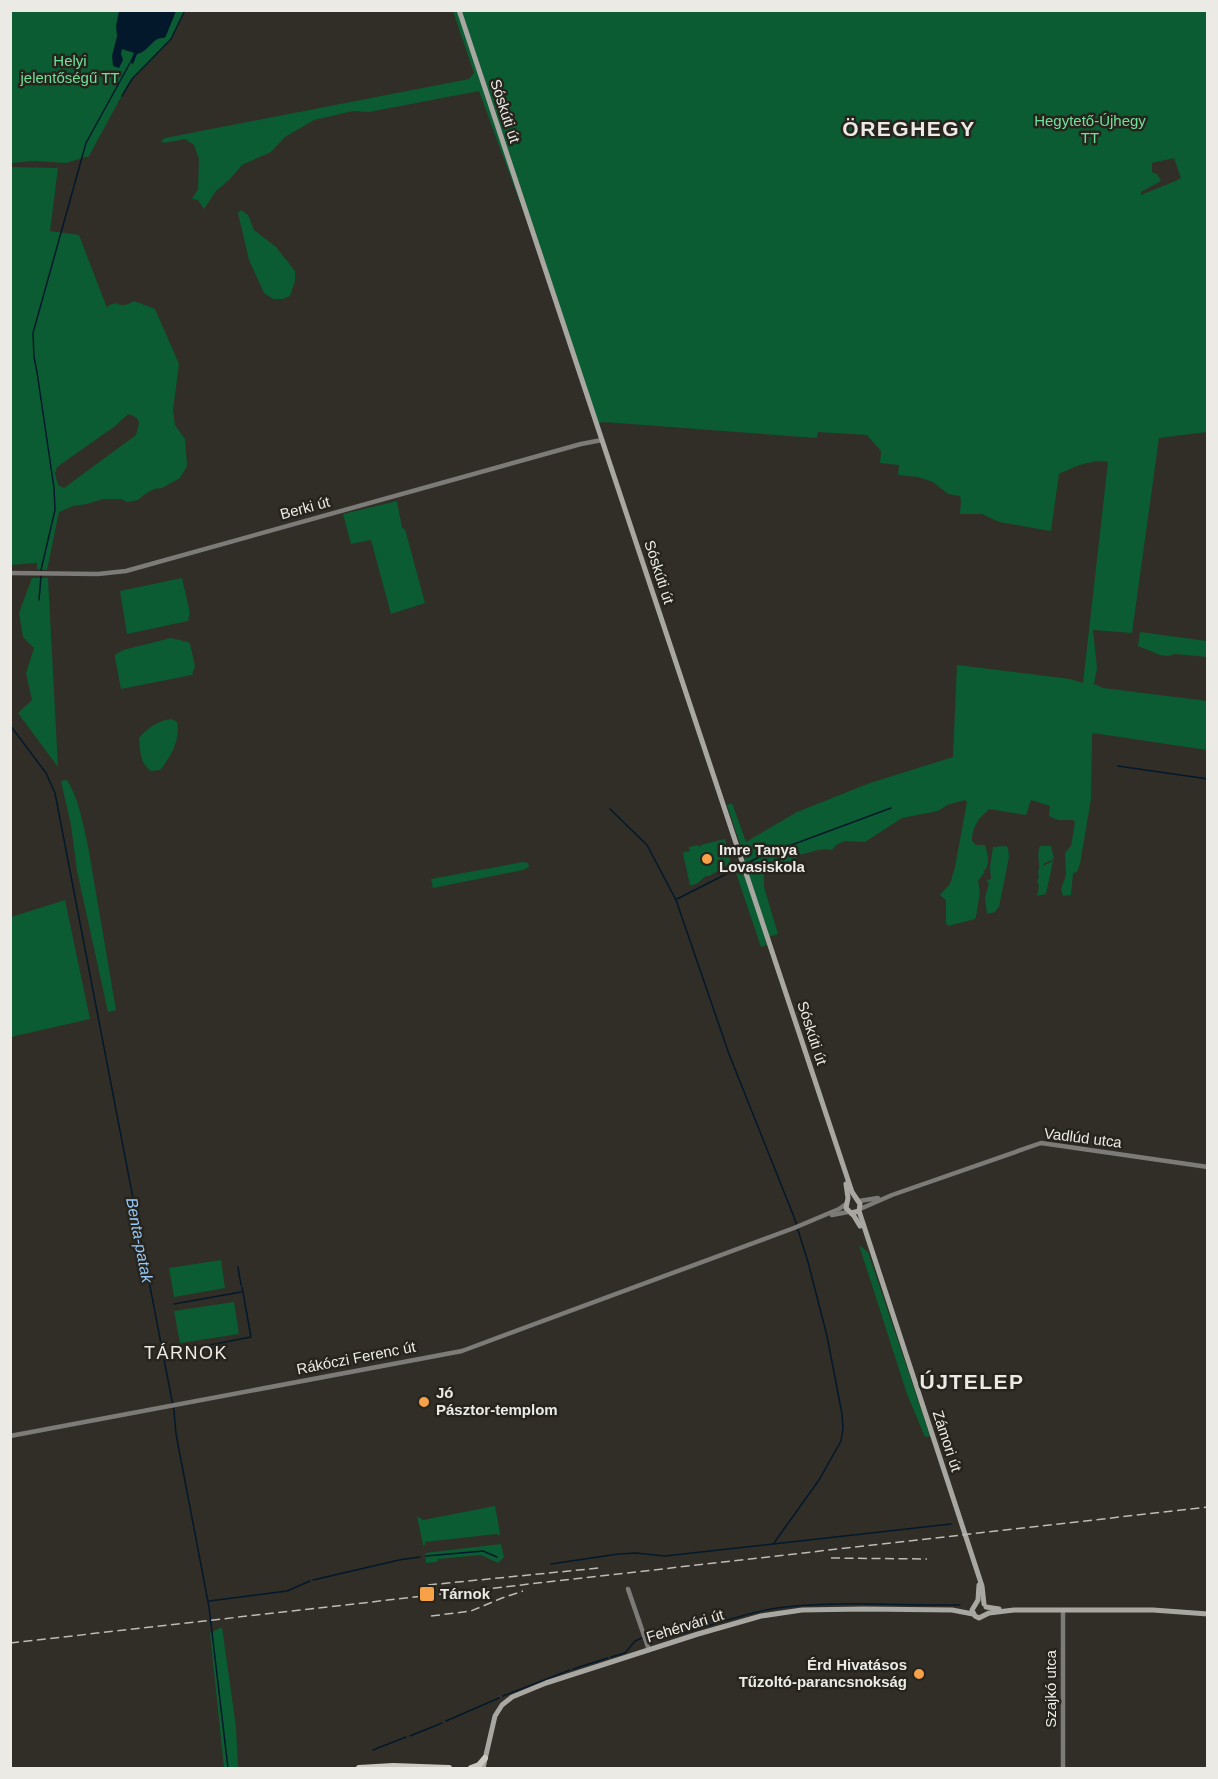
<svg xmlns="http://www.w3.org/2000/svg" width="1218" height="1779" viewBox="0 0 1218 1779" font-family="Helvetica,sans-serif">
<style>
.green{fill:#0b5c33;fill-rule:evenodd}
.water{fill:#03192b}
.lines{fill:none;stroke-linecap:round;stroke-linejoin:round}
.stream{stroke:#03192b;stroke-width:1.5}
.tertiary{stroke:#7c7b77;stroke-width:4.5}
.secondary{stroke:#a9a7a1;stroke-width:5}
.primary{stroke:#cbc9c0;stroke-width:6}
.rail{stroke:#bcbbb5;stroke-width:1.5;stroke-dasharray:9 4.5;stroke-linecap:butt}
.poi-dot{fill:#f7a149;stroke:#26241d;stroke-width:2}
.labels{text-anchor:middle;stroke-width:5;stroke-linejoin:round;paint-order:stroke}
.park-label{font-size:15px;fill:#6fe199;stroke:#26241d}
.street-label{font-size:15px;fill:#ebeae5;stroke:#26241d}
.poi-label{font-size:15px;font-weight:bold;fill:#ebeae5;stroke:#26241d;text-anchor:start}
.water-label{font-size:16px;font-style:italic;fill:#95cafa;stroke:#26241d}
.quarter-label{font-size:18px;letter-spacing:1.5px;fill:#ebeae5;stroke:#26241d}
.district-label{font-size:21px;font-weight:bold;letter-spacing:1.5px;fill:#ebeae5;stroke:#26241d}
</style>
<rect width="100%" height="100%" fill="#302e26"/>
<!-- green -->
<g class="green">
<path d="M11 11H185L171 39 133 79 127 86 89 156 66 163 35 161 11 163Z"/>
<path d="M453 11H1207V432L1159 438 1132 633 1093 630 1097 668 1094 684 1103 688 1207 701V750L1093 733 1092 736 1091 799 1080 864 1077 872 1073 873 1071 895 1063 896 1061 889 1066 875 1065 853 1071 846 1075 823 1073 820H1058L1049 816 1050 806 1031 800 1026 815 989 809C978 819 972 827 972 841L976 845H985C988 854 991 866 983 871L985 872 978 881 980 891 976 917 975 919 948 926 946 923V900L940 895 950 884 955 867 967 802 965 800 947 805 938 811 902 818 865 842 845 841 836 845 832 850C820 847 809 854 797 855L796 867 791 870 781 867 764 875V887L778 934 765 938 767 945 761 947 733 864 745 859 727 805 732 803 746 842 797 812 870 783 953 757 957 665 1070 679 1083 683 1108 462C1091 459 1074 467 1059 474L1051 531 999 522 982 514H960L961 501 960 496 948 494 933 482 918 477 898 475 899 465 880 463 881 451 867 435 818 432 817 438 603 422 595 425 536 246 479 91 369 112 353 111 314 120 285 137 271 152 242 165 229 180 216 191 204 209 198 200 192 199 198 189 199 159 194 145 185 139 164 143 161 141 165 138 469 79 474 73ZM1174 158 1181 178 1173 182 1141 195V192L1161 181 1157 174 1152 172V163Z"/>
<path d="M11 167 58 168 50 231 79 235 107 308 109 305 116 303C123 307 127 305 134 301L155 309 179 364 173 410 175 425 185 439 187 466 180 478 162 488 154 489 145 494 138 500 127 502 121 499H103L87 504 73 506 59 512 47 570 37 569V563L11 565ZM129 414 137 418 139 423 136 435 64 488 58 485 55 473 57 467 108 431C117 426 121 419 129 414Z"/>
<path d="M241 210 248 215 254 230 276 247 295 271V281L290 296 283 299H273L264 293 249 260 238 213Z"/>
<path d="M397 501 402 528 405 529 425 603 391 614 371 540 351 544 343 514Z"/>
<path d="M32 578H48L58 767 18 713 32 700 26 673 34 648 23 637 19 613Z"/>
<path d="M182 578 190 613 188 621 127 634 120 591Z"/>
<path d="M1140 632 1207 641V657L1175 654 1168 656 1160 655 1138 646Z"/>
<path d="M171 638 188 642 190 644 195 666 192 675 121 689 115 658V655L123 650Z"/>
<path d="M172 719 177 722C181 738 171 757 160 770L151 771C140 763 140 751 139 738 148 728 158 720 172 719Z"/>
<path d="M67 780C79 798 83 825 88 846L116 1010 108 1012 77 871 71 825 61 781Z"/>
<path d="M725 839 731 863 709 876H706C701 879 698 886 690 885L683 854 684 852 690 851 689 847 697 845 700 847 701 845Z"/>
<path d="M1006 846 1008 848 1009 857 999 907 995 912 987 914 985 898 989 883 986 881 991 879 990 867 993 847Z"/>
<path d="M1040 846H1051L1054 859 1043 864V866L1053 861 1046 894 1037 896 1039 886 1037 881 1039 877 1038 873C1041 864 1036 855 1040 846Z"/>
<path d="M523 862 528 863 529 867 523 870 433 888 431 879Z"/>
<path d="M65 900 90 1019 11 1037V917Z"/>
<path d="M859 1245 868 1252 930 1436 925 1437 907 1394Z"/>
<path d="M221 1260 225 1288 174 1297 169 1268Z"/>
<path d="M234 1302 239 1334 180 1343 174 1311Z"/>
<path d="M495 1506 500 1533 499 1536 497 1534 425 1542V1545H423L417 1516 423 1520Z"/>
<path d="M501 1544 504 1557 498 1563 481 1555 438 1559 437 1562 426 1563 425 1553Z"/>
<path d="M222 1627 236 1727 238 1768H224L210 1633Z"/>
</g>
<!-- water -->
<path class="water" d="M119 11H176L166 36 164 38C152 37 149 52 137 54L133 64 130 62 134 53 122 49 121 54 123 60 119 68 113 66 112 56 117 36 116 26Z"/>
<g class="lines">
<!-- stream -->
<g class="stream">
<path d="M122 96 132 79 171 39 185 10"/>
<path d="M41 570 55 510 54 488 37 372 34 357 33 333 86 143 130 63"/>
<path d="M39 600 41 576"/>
<path d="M10 725 46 773 55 793 174 1411 176 1434 209 1607 228 1768"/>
<path d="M1118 766 1208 779"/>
<path d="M610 809 647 845 676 900 729 1054 794 1217 808 1262 827 1336 842 1414 843 1428 841 1441 819 1480 774 1543"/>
<path d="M746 864 759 857 891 808"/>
<path d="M677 899 742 866"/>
<path d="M238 1267 241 1285"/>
<path d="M174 1304 241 1292"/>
<path d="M178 1351 251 1337 242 1287"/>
<path d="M426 1556 483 1551 497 1557"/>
<path d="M551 1564 618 1554 636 1553 665 1556 951 1524"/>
<path d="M313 1580 399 1560 420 1557"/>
<path d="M209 1601 287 1591 310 1581"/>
<path d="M647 1637C658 1634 668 1637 679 1634 712 1626 743 1613 777 1608 837 1600 899 1606 960 1605"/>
<path d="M611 1657 625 1653 635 1641 642 1638"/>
<path d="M573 1669 608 1658"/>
<path d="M503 1696 570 1670"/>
<path d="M446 1721 499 1698"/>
<path d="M410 1736 442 1723"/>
<path d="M373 1750 406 1737"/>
</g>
<!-- tertiary -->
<g class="tertiary">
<path d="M10 573 98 574 126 571 581 444 602 440"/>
<path d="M859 1201 878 1198"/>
<path d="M860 1209 892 1195 1041 1143 1208 1167"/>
<path d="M832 1215 848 1212"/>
<path d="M10 1436 462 1351 794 1228 839 1209 846 1204"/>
<path d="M628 1589 649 1650"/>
<path d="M1063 1610V1768"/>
</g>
<!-- secondary -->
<g class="secondary">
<path d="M459 10 852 1192 860 1204 859 1211 851 1213"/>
<path d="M846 1184 848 1198 846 1208 854 1216 860 1226"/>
<path d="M859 1211 982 1586 984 1604"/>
<path d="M979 1585 978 1600 972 1610 975 1616 979 1618 989 1613 1014 1610H1153L1208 1614"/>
<path d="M986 1607 999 1609"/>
<path d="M483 1768 495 1716 502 1705 512 1697 546 1683 698 1634 761 1616 802 1610 863 1609 952 1610 973 1614"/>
</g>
<!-- primary -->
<g class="primary">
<path d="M359 1768 393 1766 449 1768"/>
<path d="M471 1768 479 1765 485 1758"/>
</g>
<!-- rail -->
<g class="rail">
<path d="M831 1558 927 1559"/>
<path d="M428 1585 599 1568"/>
<path d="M431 1616 471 1611 502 1598 523 1591"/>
<path d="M10 1643 1208 1507"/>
</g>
</g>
<!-- markers -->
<g class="poi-dot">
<circle cx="707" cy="859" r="6"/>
<circle cx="424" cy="1402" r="6"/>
<rect x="419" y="1586" width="16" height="16" rx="3"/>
<circle cx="919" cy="1674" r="6"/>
</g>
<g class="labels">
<!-- park labels -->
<g class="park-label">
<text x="70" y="66">Helyi<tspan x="70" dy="17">jelentőségű TT</tspan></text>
<text x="1090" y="126">Hegytető-Újhegy<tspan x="1090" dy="17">TT</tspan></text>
</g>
<!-- street labels -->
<g class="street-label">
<text transform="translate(505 111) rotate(72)" y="5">Sóskúti út</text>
<text transform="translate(305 508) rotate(-15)" y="5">Berki út</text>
<text transform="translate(659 572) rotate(72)" y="5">Sóskúti út</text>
<text transform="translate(812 1033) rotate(72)" y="5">Sóskúti út</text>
<text transform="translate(1083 1138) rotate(7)" y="5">Vadlúd utca</text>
<text transform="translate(356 1358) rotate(-11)" y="5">Rákóczi Ferenc út</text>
<text transform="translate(947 1441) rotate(72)" y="5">Zámori út</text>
<text transform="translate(685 1626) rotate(-17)" y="5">Fehérvári út</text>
<text transform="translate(1051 1689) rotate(-90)" y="5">Szajkó utca</text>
</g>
<!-- poi labels -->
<g class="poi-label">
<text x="719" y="855">Imre Tanya<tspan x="719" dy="17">Lovasiskola</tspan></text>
<text x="436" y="1398">Jó<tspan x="436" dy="17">Pásztor-templom</tspan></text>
<text x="440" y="1599">Tárnok</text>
<text x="907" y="1670" text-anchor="end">Érd Hivatásos<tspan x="907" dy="17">Tűzoltó-parancsnokság</tspan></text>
</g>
<!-- water labels -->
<g class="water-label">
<text transform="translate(140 1240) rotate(79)" y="6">Benta-patak</text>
</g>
<!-- quarter labels -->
<g class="quarter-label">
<text x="186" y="1359">TÁRNOK</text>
</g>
<!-- district labels -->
<g class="district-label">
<text x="909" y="136">ÖREGHEGY</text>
<text x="972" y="1389">ÚJTELEP</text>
</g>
</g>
<!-- border -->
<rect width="1218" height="1779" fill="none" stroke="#ebeae5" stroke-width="24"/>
</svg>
